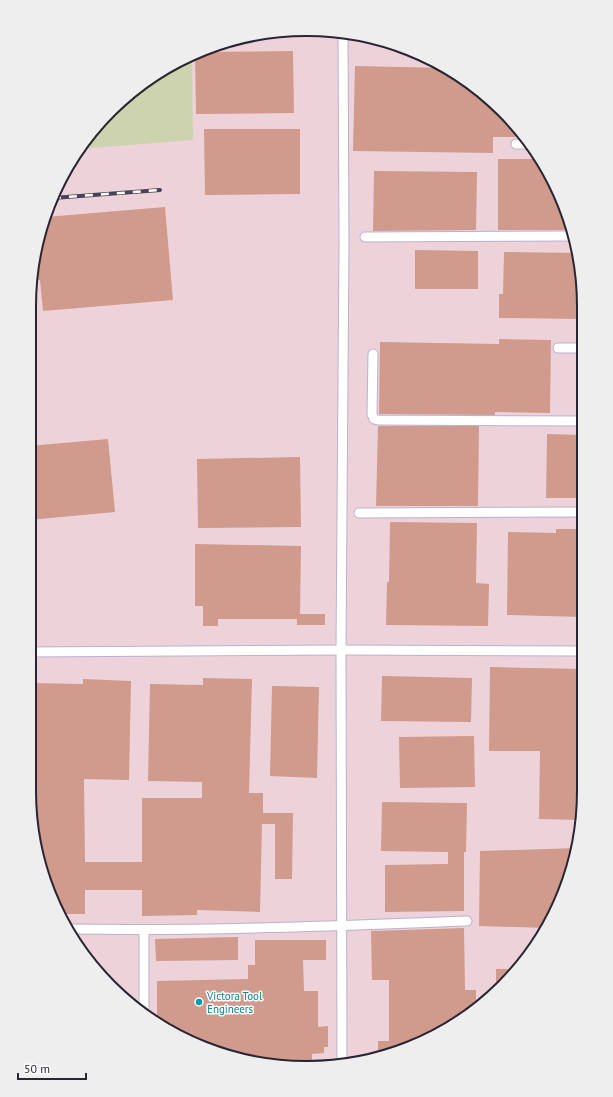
<svg xmlns="http://www.w3.org/2000/svg" width="613" height="1097" viewBox="0 0 613 1097" font-family="'PT Sans',sans-serif">
<style>
.industrial{fill:#edd3d9}
.green{fill:#ced3af}
.building{fill:#d09a8d}
.lines{fill:none;stroke-linecap:round;stroke-linejoin:round}
.minor-casing{stroke:#bab0d1;stroke-width:11}
.minor{stroke:#fff;stroke-width:9}
.rail-casing{stroke:#494453;stroke-width:4}
.rail{stroke:#fff;stroke-width:2.5;stroke-dasharray:8;stroke-linecap:butt}
.culture-dot{fill:#0f9aa8;stroke:#fff;stroke-width:1.5}
.labels{text-anchor:middle;stroke-width:3;stroke-linejoin:round;paint-order:stroke}
.culture-label{font-size:11px;fill:#0d838f;stroke:#fff;text-anchor:start}
.rim{fill:none;stroke:#292532;stroke-width:2}
</style>
<rect width="100%" height="100%" fill="#e8dffb"/>
<!-- industrial -->
<path class="industrial" d="M288 30 342 31 395 44 445 66 490 98 537 153 569 217 582 271 583 808 574 863 547 929 490 999 413 1047 325 1067 235 1059 153 1021 86 960 44 880 29 791 30 289 39 234 66 168 98 124 137 86 184 58 234 39Z"/>
<!-- green -->
<path class="green" d="M192 54 193 140 80 149 98 124 137 86 184 58Z"/>
<!-- building -->
<g class="building">
<path d="M293 51 294 113 196 114 195 53 200 52Z"/>
<path d="M355 66 447 68 490 98 524 137H493V153L353 151Z"/>
<path d="M204 129H300V194L205 195Z"/>
<path d="M498 159H541L569 217 572 230H498Z"/>
<path d="M374 171 477 172 476 230 373 231Z"/>
<path d="M165 207 173 300 43 311 40 280 31 281 39 234 46 217Z"/>
<path d="M415 250 478 251V289H415Z"/>
<path d="M504 252 578 253 582 271V319L499 318V294H503Z"/>
<path d="M499 339 551 340 550 413 495 412V415L379 414 380 342 499 344Z"/>
<path d="M378 426H479L478 506H376Z"/>
<path d="M547 434 582 435V498H546Z"/>
<path d="M108 439 115 512 29 520V446Z"/>
<path d="M300 457 301 527 198 528 197 459Z"/>
<path d="M390 522 477 523 476 583 489 584 488 626 386 625 387 582H389Z"/>
<path d="M556 529H582L583 617 507 615 508 532 556 533Z"/>
<path d="M195 544 301 546 300 614H325V625H297V619H218V626H203V606H195Z"/>
<path d="M490 667 583 669V808L582 820 539 819 540 751H489Z"/>
<path d="M382 676 472 678 471 722 381 721Z"/>
<path d="M203 678 252 679 249 793H263V813H293L292 879H275V824H262L260 912 197 910V915L142 916V890H85V914H62L44 880 29 790V683L83 684V679L131 681 129 780 84 779 85 862H142V798H202V782L148 781 150 684 203 685Z"/>
<path d="M272 686 319 687 317 778 270 776Z"/>
<path d="M474 736 475 787 400 788 399 737Z"/>
<path d="M382 802 467 803 466 852H464V911L385 912V865L448 864V852L381 851Z"/>
<path d="M577 848 574 863 547 928 479 926 480 851Z"/>
<path d="M464 928 465 990H476V1008L413 1047 378 1055V1041H389V980H372L371 931Z"/>
<path d="M238 937V960L156 961 155 939Z"/>
<path d="M255 940H326V960H303L304 991H318V1027L328 1026V1047H324V1053L312 1054V1066L235 1059 183 1035V1032H177L157 1023V981L248 979V965H255Z"/>
<path d="M496 969H514L496 991Z"/>
</g>
<g class="lines">
<defs>
<g id="minor">
<path d="M516 144H530"/>
<path d="M365 237 574 236"/>
<path d="M558 348H582"/>
<path d="M373 354 372 414 374 419 378 420 582 421"/>
<path d="M359 513 582 512"/>
<path d="M29 652 341 650 583 651"/>
<path d="M70 929C202 931 335 926 467 921"/>
<path d="M144 930V1014"/>
<path d="M342 1063 341 650 344 242 343 31"/>
</g>
</defs>
<!-- minor casing -->
<use href="#minor" class="minor-casing"/>
<!-- minor -->
<use href="#minor" class="minor"/>
<defs>
<path id="rail" d="M53 198 160 190"/>
</defs>
<!-- rail casing -->
<use href="#rail" class="rail-casing"/>
<!-- rail -->
<use href="#rail" class="rail"/>
</g>
<!-- markers -->
<circle class="culture-dot" cx="199" cy="1002" r="4"/>
<g class="labels">
<!-- culture labels -->
<g class="culture-label">
<text x="207" y="1000">Victora Tool<tspan x="207" dy="13">Engineers</tspan></text>
</g>
</g>
<!-- crop -->
<path d="M0 0H613V1097H0ZM306 36H307A270 270 0 0 1 577 306V791A270 270 0 0 1 307 1061H306A270 270 0 0 1 36 791V306A270 270 0 0 1 306 36Z" fill="#eeeeef" fill-rule="evenodd"/>
<path class="rim" d="M306 36H307A270 270 0 0 1 577 306V791A270 270 0 0 1 307 1061H306A270 270 0 0 1 36 791V306A270 270 0 0 1 306 36Z"/>
<!-- scale -->
<path d="M18 1073v6h68v-6" fill="none" stroke="#292532" stroke-width="2"/>
<text x="24" y="1073" font-size="12" fill="#292532" stroke="#ffffff" stroke-width="3" paint-order="stroke">50 m</text>
</svg>
